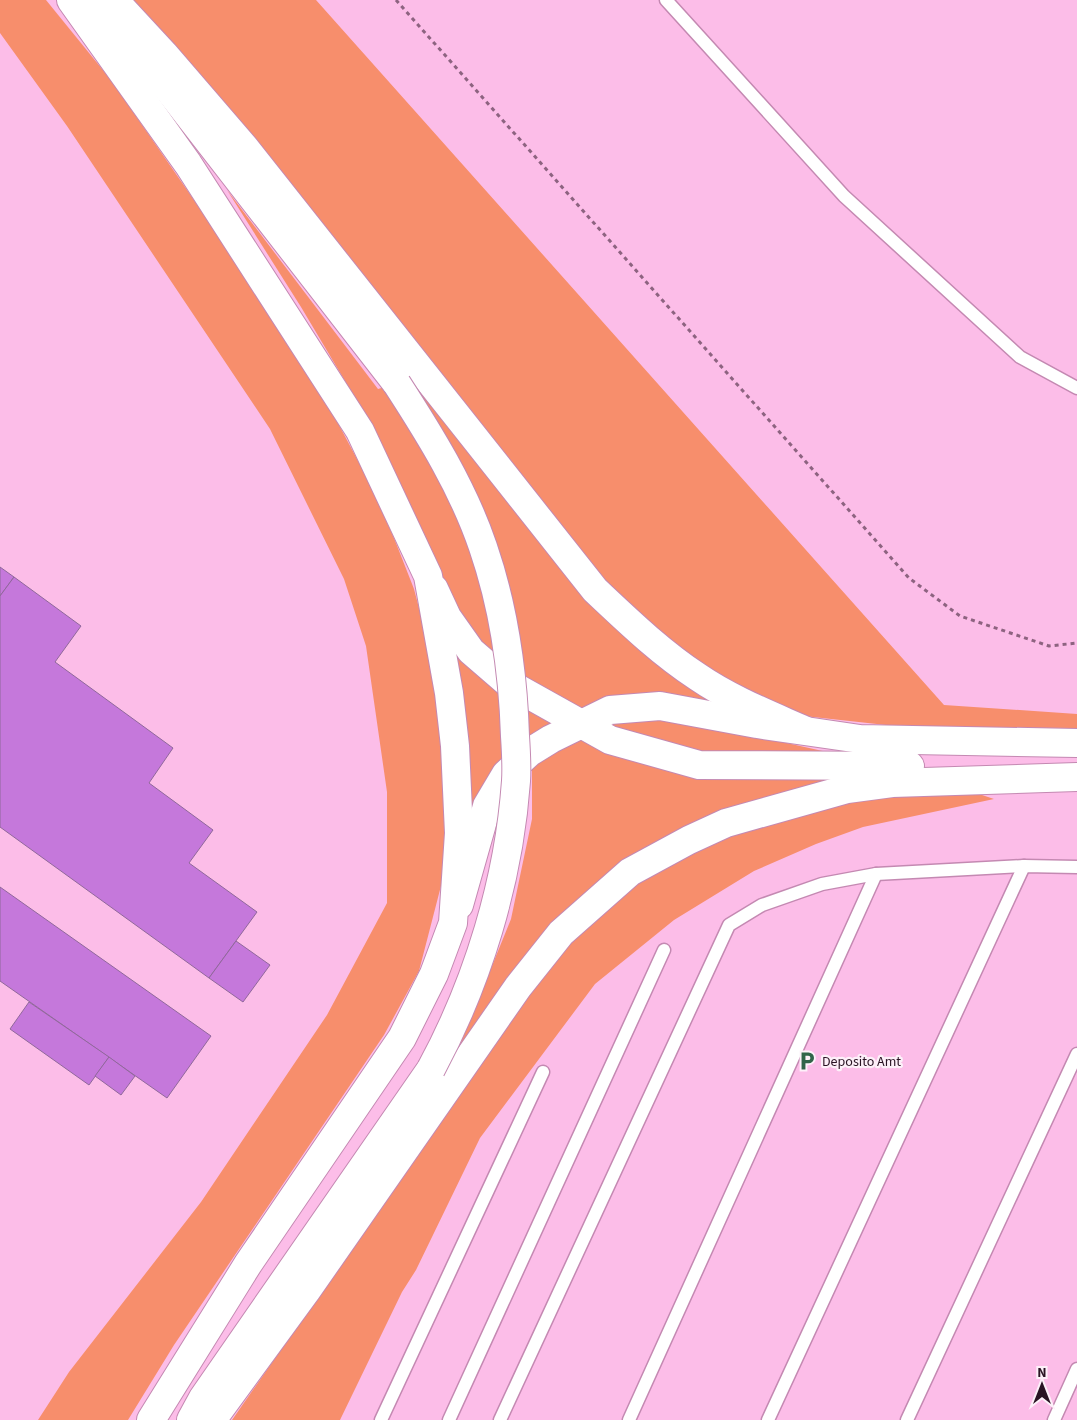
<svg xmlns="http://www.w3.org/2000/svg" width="1077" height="1420" viewBox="0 0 1077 1420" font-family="'Source Sans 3',sans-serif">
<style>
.green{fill:#f78e6c}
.building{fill:#c578db;stroke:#90689b}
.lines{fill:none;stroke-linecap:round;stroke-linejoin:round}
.service-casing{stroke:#c489b2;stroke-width:15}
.tertiary-casing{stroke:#c489b2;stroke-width:30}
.secondary-casing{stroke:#c489b2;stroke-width:30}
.path{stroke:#8d6380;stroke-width:3;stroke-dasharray:4 4;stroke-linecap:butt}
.service{stroke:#fff;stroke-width:12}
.tertiary{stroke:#fff;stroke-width:28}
.secondary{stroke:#fff;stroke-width:28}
.secondary-bridge-casing{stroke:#c489b2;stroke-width:30;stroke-linecap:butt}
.secondary-bridge{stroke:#fff;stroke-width:28}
.labels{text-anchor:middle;stroke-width:4.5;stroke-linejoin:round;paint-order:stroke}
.poi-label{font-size:14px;fill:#2a1424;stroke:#fdf0f9;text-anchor:start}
</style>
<rect width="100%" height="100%" fill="#fcbde8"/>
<!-- green -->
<g class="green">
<path d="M0 0H46L111 80 268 307 331 410 365 474 394 538 414 589 435 669 450 837 442 882 419 971 384 1035 174 1345 128 1420H38L69 1372 201 1202 327 1015 387 903V792L366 646 344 579 270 429 67 126 0 33Z"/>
<path d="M125 0H316L944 705 1077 714V728L904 727 795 715 687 661 606 590Z"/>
<path d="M227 190 378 389 414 378 723 708 578 715 491 661 465 629 418 521 370 423 301 307Z"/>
<path d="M447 636 561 722 468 830Z"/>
<path d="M653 713 845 756 704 758 599 724Z"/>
<path d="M580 734 690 775 743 779H842L711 815 541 942 459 1047 511 919 532 819V760Z"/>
<path d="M979 794 994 799 863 827 816 844 754 871 674 920 595 984 480 1138 416 1270 402 1292 340 1420H232L549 965 588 921 625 888 691 850 750 827 853 801 891 796Z"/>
</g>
<!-- building -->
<g class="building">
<path d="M0 567 14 577 0 596Z"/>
<path d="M14 577 81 626 55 662 173 748 149 783 213 830 189 863 257 912 209 978 0 827V596Z"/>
<path d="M0 887 211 1036 167 1098 0 981Z"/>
<path d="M236 941 270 965 243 1002 209 978Z"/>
<path d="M29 1002 109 1057 89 1085 10 1029Z"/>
<path d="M109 1057 135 1076 121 1095 95 1076Z"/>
</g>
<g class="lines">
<defs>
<g id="service">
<path d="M666 0 844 196 1020 357 1077 388"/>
<path d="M381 1420 543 1072"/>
<path d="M449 1420 664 950"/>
<path d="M500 1420 729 925 762 905 822 884 876 874 1024 866 1077 867"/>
<path d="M629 1420 876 874"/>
<path d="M768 1420 1024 866"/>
<path d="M907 1420 1077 1054"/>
<path d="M1054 1420 1077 1369"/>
</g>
<g id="tertiary">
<path d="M114 0 164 54 245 148 595 590C628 621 660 652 698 677 730 699 768 714 804 730"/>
<path d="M434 589 447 617 471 651 508 683 610 740 699 765 910 766"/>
<path d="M459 905 487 806 506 774 530 752 551 739 610 710 660 706 757 724 860 739 1077 743"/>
<path d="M212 1420 307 1290 518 987 561 933 630 872 689 840 726 823 847 789 892 783 1077 777"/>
</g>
<g id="secondary">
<path d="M71 0 188 164 360 431 428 576 449 693 455 746 459 833 453 923 434 974 402 1038 248 1264 151 1420"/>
<path d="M99 0 397 384"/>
<path d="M191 1420 203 1398 431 1069"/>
</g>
</defs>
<!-- service casing -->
<use href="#service" class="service-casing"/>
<!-- tertiary casing -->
<use href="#tertiary" class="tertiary-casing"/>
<!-- secondary casing -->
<use href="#secondary" class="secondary-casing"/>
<!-- path -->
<path class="path" d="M396 0 909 578 960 616 1049 646 1077 643"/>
<!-- service -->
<use href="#service" class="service"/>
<!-- tertiary -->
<use href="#tertiary" class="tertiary"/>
<!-- secondary -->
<use href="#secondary" class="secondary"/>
<defs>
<path id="secondary-bridge" d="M397 384C430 435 463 488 483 547 504 608 513 672 515 736 516 751 517 766 516 781 509 880 478 982 431 1069"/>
</defs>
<!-- secondary-bridge casing -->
<use href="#secondary-bridge" class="secondary-bridge-casing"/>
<!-- secondary-bridge -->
<use href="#secondary-bridge" class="secondary-bridge"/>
</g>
<!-- icons -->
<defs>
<symbol id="parking-bare" viewBox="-9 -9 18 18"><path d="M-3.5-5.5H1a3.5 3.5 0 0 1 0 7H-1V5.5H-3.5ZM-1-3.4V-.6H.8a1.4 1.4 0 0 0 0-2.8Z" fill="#316449" stroke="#fdf0f9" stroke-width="2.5" paint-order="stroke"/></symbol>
</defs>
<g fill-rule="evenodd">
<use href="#parking-bare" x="793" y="1047" width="28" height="28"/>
</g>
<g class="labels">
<!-- poi labels -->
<g class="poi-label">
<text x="822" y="1066">Deposito Amt</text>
</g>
</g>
<!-- north arrow -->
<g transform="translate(1042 1385)" stroke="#fdf0f9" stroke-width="4" paint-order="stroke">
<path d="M0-4L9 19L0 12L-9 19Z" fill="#2a1424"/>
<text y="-8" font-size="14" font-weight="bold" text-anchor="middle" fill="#2a1424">N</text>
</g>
</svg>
